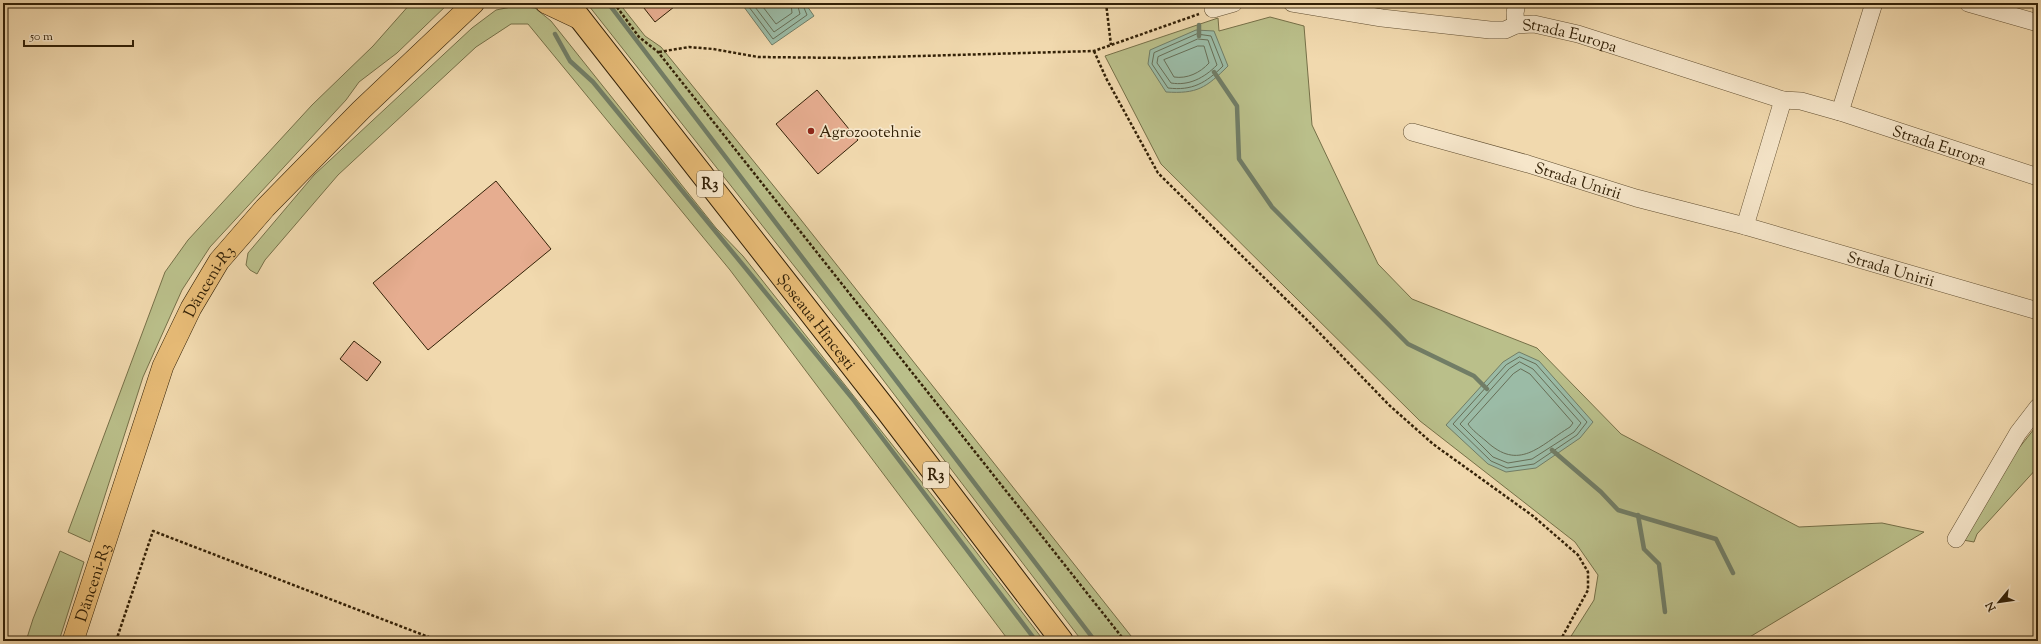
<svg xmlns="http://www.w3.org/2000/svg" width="2041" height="644" viewBox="0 0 2041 644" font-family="'Sorts Mill Goudy',serif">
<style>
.green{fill:#babf8a;stroke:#767048}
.water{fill:#9bbba6;stroke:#717d66}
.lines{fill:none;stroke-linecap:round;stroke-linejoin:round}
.shore{stroke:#676e56;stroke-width:1}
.stream{stroke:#717d66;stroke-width:4.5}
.building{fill:#e6ad90;stroke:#332107}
.minor-casing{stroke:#624f31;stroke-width:18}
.major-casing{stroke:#332107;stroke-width:22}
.highway-casing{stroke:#332107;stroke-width:24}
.path{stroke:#332107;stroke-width:2.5;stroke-dasharray:3 2;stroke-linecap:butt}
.minor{stroke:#f6e6ca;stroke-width:17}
.major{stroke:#e8bc77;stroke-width:21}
.highway{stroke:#e8bc77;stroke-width:22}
.poi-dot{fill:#8f2418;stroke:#f6e6ca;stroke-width:1.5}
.labels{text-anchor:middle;stroke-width:3.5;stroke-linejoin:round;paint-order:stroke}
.shield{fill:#f6e6ca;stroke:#6e5c42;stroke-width:1}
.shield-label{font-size:15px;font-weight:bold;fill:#332107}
.street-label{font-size:16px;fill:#332107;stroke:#f6e6ca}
.poi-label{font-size:16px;fill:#332107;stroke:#f6e6ca;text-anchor:start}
</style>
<rect width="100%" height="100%" fill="#f1d9ae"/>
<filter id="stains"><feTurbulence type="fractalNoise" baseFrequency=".005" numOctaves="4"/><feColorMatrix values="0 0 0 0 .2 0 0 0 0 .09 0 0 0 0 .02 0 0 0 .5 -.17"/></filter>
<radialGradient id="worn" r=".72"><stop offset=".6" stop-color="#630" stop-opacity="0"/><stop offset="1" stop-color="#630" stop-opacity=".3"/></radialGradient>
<!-- green -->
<g class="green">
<path d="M411 3H449L397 53 359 82 346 100 210 247 182 290 143 377 90 542 68 532 165 272 188 240 312 105 373 46Z"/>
<path d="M589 3H619L645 36 661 47 794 211 1135 641H1082L855 343 589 6Z"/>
<path d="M516 6 535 8 551 21 716 228 743 256 958 528 1044 641H1009L730 270 528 24H511L476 47 338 175 265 260 257 274 250 270 246 265 248 253 314 175 472 28 496 10Z"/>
<path d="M1270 17 1304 26 1312 125 1378 264 1412 299 1537 348 1621 434 1799 527 1882 523 1924 532 1743 641H1568L1594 600 1598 575 1575 542 1420 421 1161 164 1105 56 1218 18 1219 31Z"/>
<path d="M2038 424V467L1977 534 1974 542 1963 540 2015 453Z"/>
<path d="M60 551 84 562 59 641H26L33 619Z"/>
</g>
<!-- water -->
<g class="water">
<path d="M741 3H805L814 16 772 45Z"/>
<path d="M1196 30 1214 31 1228 66C1206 88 1197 94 1166 92L1148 64 1150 50Z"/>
<path d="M1519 352 1539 361 1593 422 1580 438 1536 468 1506 472 1488 464 1446 425 1503 362Z"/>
</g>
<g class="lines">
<!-- shore -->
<g class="shore">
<path d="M746 3 773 39 807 15 802 3"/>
<path d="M752 3 774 32 800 14 797 3"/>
<path d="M760 3 776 24 792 13 791 3"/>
<path d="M1197 34 1211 36 1223 66C1206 83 1192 91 1168 88L1152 64 1154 53Z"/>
<path d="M1198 39 1208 40 1217 65C1204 78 1189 86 1171 83L1157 63 1158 57Z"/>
<path d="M1198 46H1204L1209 63C1200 73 1187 79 1174 77L1164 60Z"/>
<path d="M1520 357 1536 364 1587 422 1577 435 1534 464 1507 468 1491 461 1453 424 1506 365Z"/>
<path d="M1520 362 1533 369 1581 423 1574 432 1532 459 1508 463 1493 457 1460 424 1509 369Z"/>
<path d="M1521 369 1530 374 1573 423 1570 427C1539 446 1519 472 1486 441 1480 436 1472 430 1468 424L1513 374Z"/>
</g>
<!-- stream -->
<g class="stream">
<path d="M608 3 1095 641"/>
<path d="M1199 25V36"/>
<path d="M555 34 570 61 593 82 852 398 1036 641"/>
<path d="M1214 72 1237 106 1239 159 1272 207 1408 344 1474 376 1487 389"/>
<path d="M1552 450 1601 492 1618 510 1716 539 1733 573"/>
<path d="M1638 515 1644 549 1659 564 1665 612"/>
</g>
</g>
<!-- building -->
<g class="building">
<path d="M640 3H679L655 22Z"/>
<path d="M817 90 858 140 818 174 776 124Z"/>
<path d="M496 181 551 249 428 350 373 283Z"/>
<path d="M354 341 381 362 367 381 340 359Z"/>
</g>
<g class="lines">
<defs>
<g id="minor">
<path id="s1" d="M1292 3 1382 18 1490 30H1505L1516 25 1534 24 1578 34 1783 100 1801 101 1840 112 2038 177"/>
<path d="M1968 3 2038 23"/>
<path d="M1213 9 1234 3"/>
<path d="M1516 25 1515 13 1517 3"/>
<path d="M1840 112 1874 3"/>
<path id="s2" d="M1412 132 1528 164 1636 198 1745 226 2038 311"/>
<path d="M1745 226 1783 100"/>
<path d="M1956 539 2018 433 2038 407"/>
</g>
<g id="major">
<path d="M546 3 580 19"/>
<path id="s3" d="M73 641 163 366 191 308 219 261 265 208 361 110 474 3"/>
</g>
<g id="highway">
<path id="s4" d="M568 3 887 411 1062 641"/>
</g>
</defs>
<!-- minor casing -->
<use href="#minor" class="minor-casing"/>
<!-- major casing -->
<use href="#major" class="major-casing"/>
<!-- highway casing -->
<use href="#highway" class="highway-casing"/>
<!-- path -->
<g class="path">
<path d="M614 3 639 37 658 52 1125 641"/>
<path d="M1106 3 1111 45"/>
<path d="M1094 51 1106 78 1158 173 1309 322 1389 405 1433 444 1533 516 1578 555 1588 572V590L1560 641"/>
<path d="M659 52 689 47 713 49 758 57 850 58 1094 51 1199 14"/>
<path d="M116 641 153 531 439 641"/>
</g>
<!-- minor -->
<use href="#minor" class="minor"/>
<!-- major -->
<use href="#major" class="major"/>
<!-- highway -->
<use href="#highway" class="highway"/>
</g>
<!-- markers -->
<circle class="poi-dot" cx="811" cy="131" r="4"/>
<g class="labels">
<!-- shield labels -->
<g class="shield">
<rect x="697" y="171" width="26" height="26" rx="3"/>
<rect x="923" y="462" width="26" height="26" rx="3"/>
</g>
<g class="shield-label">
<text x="710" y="189">R3</text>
<text x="936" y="480">R3</text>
</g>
<!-- street labels -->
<g class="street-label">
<text dy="6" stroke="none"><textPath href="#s1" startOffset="282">Strada Europa</textPath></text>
<text dy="6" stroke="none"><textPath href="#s1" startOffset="669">Strada Europa</textPath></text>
<text dy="6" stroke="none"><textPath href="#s2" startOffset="173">Strada Unirii</textPath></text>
<text dy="6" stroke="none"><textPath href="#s2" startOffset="498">Strada Unirii</textPath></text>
<text dy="6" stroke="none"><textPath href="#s3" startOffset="386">Dănceni-R3</textPath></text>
<text dy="6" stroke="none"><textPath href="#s4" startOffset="404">Șoseaua Hîncești</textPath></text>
<text dy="6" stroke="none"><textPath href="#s3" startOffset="62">Dănceni-R3</textPath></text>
</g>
<!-- poi labels -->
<g class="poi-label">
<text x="819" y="137">Agrozootehnie</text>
</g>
</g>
<!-- margin -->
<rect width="2041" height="644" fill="none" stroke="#f1d9ae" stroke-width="16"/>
<rect x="4" y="4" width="2033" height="636" fill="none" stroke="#332107" stroke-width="2"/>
<rect x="8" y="8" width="2025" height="628" fill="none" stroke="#332107"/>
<!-- north arrow -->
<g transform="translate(1999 602) rotate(241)" stroke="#f6e6ca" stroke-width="3" paint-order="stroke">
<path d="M0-3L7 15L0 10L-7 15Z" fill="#332107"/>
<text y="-6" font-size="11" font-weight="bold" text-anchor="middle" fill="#332107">N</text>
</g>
<!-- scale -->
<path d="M24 40v6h109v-6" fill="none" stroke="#332107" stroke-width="2"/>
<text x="30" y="40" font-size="12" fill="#332107" stroke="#f6e6ca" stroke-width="3" paint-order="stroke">50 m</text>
<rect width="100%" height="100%" filter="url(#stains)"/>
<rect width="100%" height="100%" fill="url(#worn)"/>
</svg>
